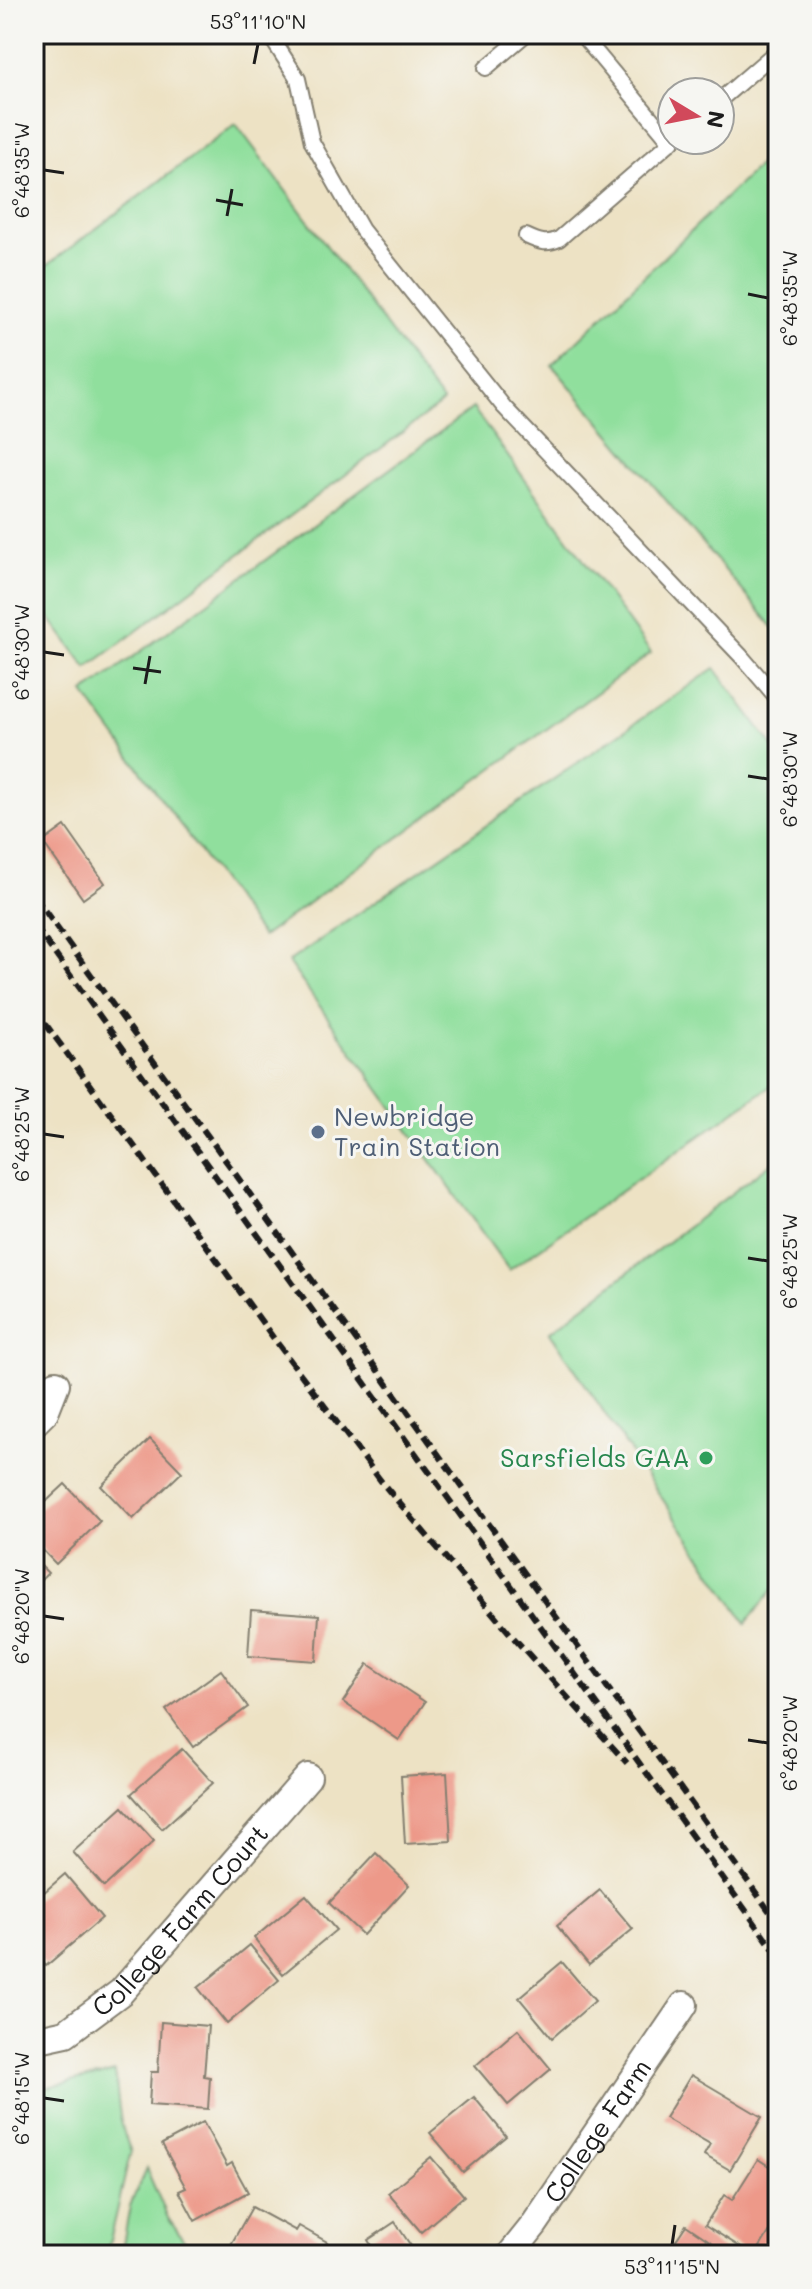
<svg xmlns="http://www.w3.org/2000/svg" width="812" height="2289" viewBox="0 0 812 2289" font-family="Mali,sans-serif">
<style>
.green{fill:#90df9d;stroke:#567e5c;stroke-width:2}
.building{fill:#ed9989}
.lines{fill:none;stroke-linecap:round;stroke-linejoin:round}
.service-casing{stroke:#847f70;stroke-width:18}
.minor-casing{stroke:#847f70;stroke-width:30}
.service{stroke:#fff;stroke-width:14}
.minor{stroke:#fff;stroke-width:26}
.rail{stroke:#1c1c1c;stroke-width:6;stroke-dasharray:12 6;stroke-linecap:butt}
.ticks{fill:none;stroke:#1c1c1c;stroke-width:3}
.service-dot{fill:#5c6f8a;stroke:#f6f6f2;stroke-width:3}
.leisure-dot{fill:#2e9e5b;stroke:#f6f6f2;stroke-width:3}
.labels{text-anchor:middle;stroke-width:6;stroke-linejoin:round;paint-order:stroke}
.service-label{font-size:26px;fill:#4e5e75;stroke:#f6f6f2;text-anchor:start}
.leisure-label{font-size:26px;fill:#27864d;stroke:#f6f6f2;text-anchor:end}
.street-label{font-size:26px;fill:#1c1c1c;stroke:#f6f6f2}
.neatline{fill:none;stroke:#1c1c1c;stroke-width:3}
.ticks-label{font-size:20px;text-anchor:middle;fill:#1c1c1c}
</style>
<rect width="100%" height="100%" fill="#f6f6f2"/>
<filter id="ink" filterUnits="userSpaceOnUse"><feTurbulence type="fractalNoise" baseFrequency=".0125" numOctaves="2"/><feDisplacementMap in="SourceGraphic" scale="16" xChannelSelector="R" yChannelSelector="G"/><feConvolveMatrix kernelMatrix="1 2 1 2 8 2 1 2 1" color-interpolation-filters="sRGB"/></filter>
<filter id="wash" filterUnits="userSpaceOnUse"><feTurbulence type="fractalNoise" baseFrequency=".006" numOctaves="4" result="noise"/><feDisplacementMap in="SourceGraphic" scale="32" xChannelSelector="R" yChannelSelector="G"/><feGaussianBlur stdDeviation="1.8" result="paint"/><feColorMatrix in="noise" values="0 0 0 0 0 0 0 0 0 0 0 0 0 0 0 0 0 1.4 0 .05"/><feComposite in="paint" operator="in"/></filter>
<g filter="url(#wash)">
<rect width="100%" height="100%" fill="#ede2c4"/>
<!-- green -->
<g class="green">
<path d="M236 124 443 402 87 668 34 597V275Z"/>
<path d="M778 147V633L552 365Z"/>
<path d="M473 408 651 653 262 937 84 693Z"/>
<path d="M715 668 778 753V1081L509 1270 288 962Z"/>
<path d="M778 1158V1584L746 1623 550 1332Z"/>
<path d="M115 2072C118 2099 119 2127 131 2151 122 2186 116 2221 106 2255H37L34 2236V2090Z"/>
<path d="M146 2168 168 2218 194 2255H121L130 2206Z"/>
</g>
<g id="blocks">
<!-- building -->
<g class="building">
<path d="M65 826 105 883 83 899 43 842Z"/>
<path d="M150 1439 182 1472 133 1519 101 1486Z"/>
<path d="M65 1484 100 1521 56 1564 34 1541V1513Z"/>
<path d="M34 1559 48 1573 34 1587Z"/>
<path d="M251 1610 319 1615 316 1661 248 1656Z"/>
<path d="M368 1664 425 1702 399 1740 343 1702Z"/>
<path d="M221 1670 248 1707 193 1747 166 1710Z"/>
<path d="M182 1749 213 1783 162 1829 131 1794Z"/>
<path d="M447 1773 451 1841 405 1844 401 1776Z"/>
<path d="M123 1807 154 1841 104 1887 73 1852Z"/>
<path d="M376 1853 409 1885 363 1935 329 1903Z"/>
<path d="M65 1874 102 1918 46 1966 34 1953V1901Z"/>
<path d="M600 1890 633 1929 589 1965 557 1926Z"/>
<path d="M306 1895 336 1930 283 1974 254 1938Z"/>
<path d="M250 1945 279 1980 227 2024 198 1988Z"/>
<path d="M562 1962 595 2001 552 2038 519 1998Z"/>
<path d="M161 2022 208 2026 204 2076 210 2077 208 2109 149 2105 151 2072H158Z"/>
<path d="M518 2029 551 2069 508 2105 475 2066Z"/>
<path d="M691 2075 762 2117 730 2170 704 2155 710 2144 665 2118Z"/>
<path d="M474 2097 506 2136 463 2172 430 2133Z"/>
<path d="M203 2122 227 2166 232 2163 248 2192 195 2221 179 2191 186 2188 162 2144Z"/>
<path d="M431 2157 464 2196 421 2232 388 2193Z"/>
<path d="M758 2159 778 2172V2218L755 2255H753L705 2225 724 2195 732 2200Z"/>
<path d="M252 2207 296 2231 299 2226 327 2242 320 2255H242L229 2248Z"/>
<path d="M395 2222 417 2255H356L371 2245 368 2240Z"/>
<path d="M686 2225 726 2252 724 2255H666Z"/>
</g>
</g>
</g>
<g filter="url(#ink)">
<use href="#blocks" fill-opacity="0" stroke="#847f70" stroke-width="2"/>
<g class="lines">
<defs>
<g id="service">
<path d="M269 34 298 79 312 142 362 230 504 407 741 656 778 699"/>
<path d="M581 34 671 142"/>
<path d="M486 68 526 34"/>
<path d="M720 100 778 50"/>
<path d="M526 236C539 242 546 245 559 239L673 140"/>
</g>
<g id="minor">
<path d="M34 1423 45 1412 56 1384"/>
<path id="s1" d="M34 2040 66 2033 121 1992 308 1777"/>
<path id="s2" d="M510 2255 534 2225 684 2005"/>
</g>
</defs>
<!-- service casing -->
<use href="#service" class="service-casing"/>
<!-- minor casing -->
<use href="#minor" class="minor-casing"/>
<!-- service -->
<use href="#service" class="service"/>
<!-- minor -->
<use href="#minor" class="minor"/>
<!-- rail -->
<g class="rail">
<path d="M34 896 778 1923"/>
<path d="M34 925 778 1955"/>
<path d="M34 1008 272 1336 384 1485 513 1637 627 1763"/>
</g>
</g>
</g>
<!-- ticks -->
<path class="ticks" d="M254 64 258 44M44 170 64 173M216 200 243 205M227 216 232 189M748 294 768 298M44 652 64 655M133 668 161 672M145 684 150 656M748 776 768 779M44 1134 64 1137M748 1258 768 1261M44 1616 64 1619M748 1740 768 1743M44 2098 64 2101M672 2245 675 2225"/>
<!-- markers -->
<circle class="service-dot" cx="318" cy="1132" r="8"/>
<circle class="leisure-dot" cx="706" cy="1458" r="8"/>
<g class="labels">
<!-- service labels -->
<g class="service-label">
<text x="334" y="1126">Newbridge<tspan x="334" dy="30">Train Station</tspan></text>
</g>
<!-- leisure labels -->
<g class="leisure-label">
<text x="690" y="1467">Sarsfields GAA</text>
</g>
<!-- street labels -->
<g class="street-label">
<text dy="9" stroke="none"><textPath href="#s1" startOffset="194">College Farm Court</textPath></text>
<text dy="9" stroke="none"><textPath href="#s2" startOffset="152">College Farm</textPath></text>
</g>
</g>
<!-- margin -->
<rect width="812" height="2289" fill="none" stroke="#f6f6f2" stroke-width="88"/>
<!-- north arrow -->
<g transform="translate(696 116) rotate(100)"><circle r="38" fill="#f6f6f2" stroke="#9f9f9c" stroke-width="2"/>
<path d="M0-6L14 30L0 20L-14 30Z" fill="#d1495b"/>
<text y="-12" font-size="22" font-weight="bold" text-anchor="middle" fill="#1c1c1c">N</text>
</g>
<rect x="44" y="44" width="724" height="2201" class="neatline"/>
<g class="ticks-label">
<text x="258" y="29">53°11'10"N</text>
<text transform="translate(22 170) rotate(-90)" y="7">6°48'35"W</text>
<text transform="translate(790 298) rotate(-90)" y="7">6°48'35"W</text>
<text transform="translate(22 652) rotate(-90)" y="7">6°48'30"W</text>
<text transform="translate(790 779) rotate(-90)" y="7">6°48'30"W</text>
<text transform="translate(22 1134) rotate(-90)" y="7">6°48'25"W</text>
<text transform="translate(790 1261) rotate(-90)" y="7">6°48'25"W</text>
<text transform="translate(22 1616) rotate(-90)" y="7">6°48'20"W</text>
<text transform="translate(790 1743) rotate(-90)" y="7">6°48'20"W</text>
<text transform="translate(22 2098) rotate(-90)" y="7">6°48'15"W</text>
<text x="672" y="2274">53°11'15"N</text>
</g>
</svg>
